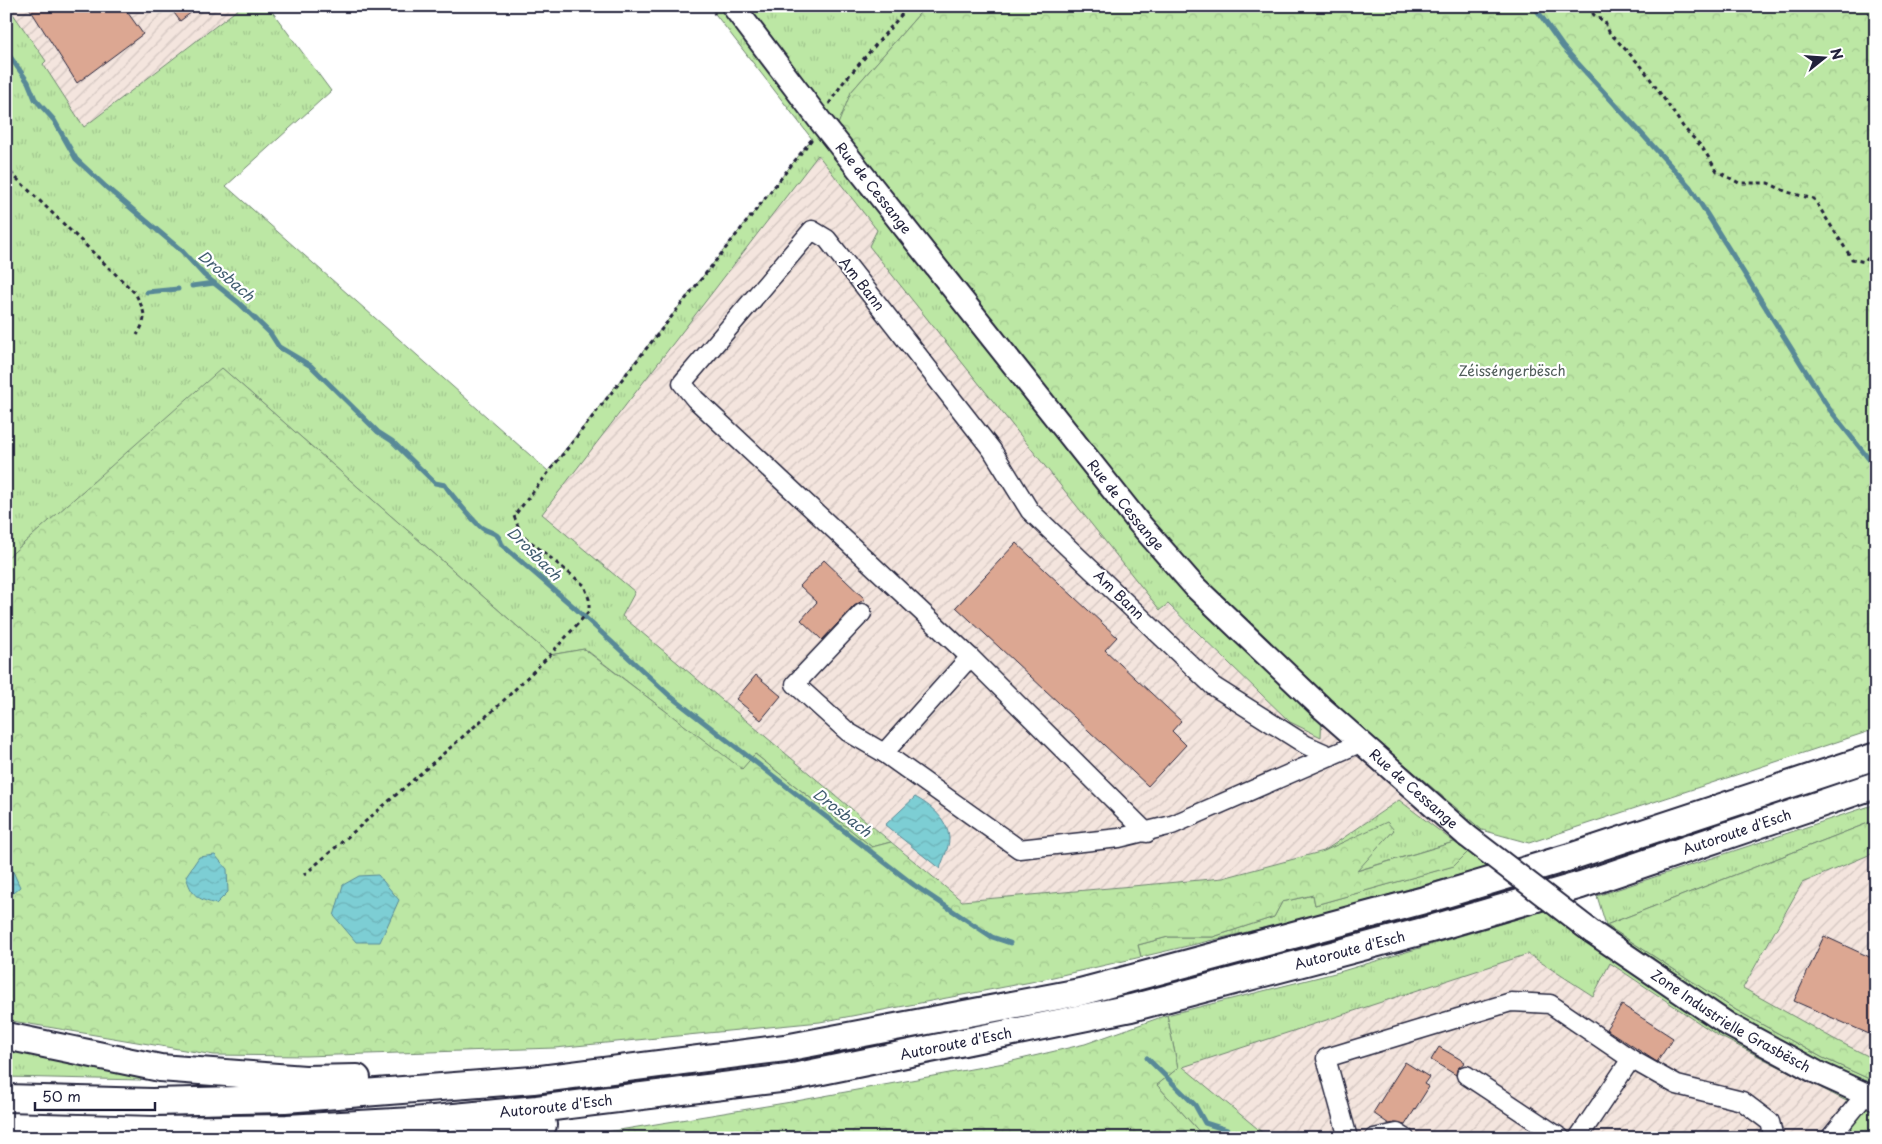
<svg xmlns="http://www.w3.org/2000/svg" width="1882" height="1144" viewBox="0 0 1882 1144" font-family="'Playpen Sans',sans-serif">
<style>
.industrial{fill:url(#industrial-furrows)}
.grass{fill:url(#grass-tufts);stroke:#6f8470}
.forest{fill:url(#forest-crowns);stroke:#6f8470}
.water{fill:url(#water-waves);stroke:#598997}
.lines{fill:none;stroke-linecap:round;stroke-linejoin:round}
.stream{stroke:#598997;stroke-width:5}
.building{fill:#dca792;stroke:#22223b}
.minor-casing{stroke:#22223b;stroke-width:21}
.major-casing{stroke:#22223b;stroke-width:26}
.highway-casing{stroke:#22223b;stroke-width:30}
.path{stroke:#22223b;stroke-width:3;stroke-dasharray:4 4;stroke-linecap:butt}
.minor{stroke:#fff;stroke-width:18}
.major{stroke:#fff;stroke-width:22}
.highway{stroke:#fff;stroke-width:26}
.major-bridge-casing{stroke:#22223b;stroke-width:26;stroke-linecap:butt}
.major-bridge{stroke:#fff;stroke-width:22}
.labels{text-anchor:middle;stroke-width:4.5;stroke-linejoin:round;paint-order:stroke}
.street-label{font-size:14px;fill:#22223b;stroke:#fff}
.park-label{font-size:14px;fill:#505d5a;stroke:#fff}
.water-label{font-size:15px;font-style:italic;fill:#425e71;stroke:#fff}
</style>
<defs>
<pattern id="industrial-furrows" width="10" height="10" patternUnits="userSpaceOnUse" patternTransform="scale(1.25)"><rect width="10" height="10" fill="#f4e5de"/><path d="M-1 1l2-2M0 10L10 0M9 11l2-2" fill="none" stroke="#d1c4bf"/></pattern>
<pattern id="grass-tufts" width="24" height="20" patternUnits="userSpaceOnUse" patternTransform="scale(1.25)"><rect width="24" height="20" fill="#bce7a4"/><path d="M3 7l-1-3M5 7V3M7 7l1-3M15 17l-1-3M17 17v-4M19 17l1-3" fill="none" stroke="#a1c68e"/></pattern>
<pattern id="forest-crowns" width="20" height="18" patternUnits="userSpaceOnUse" patternTransform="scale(1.25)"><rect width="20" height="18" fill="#bce7a4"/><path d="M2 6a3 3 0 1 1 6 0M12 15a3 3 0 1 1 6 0" fill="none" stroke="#a1c68e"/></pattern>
<pattern id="water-waves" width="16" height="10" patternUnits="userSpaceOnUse" patternTransform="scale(1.25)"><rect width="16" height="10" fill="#7dced4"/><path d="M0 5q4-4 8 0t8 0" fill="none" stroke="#6cb1b7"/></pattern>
</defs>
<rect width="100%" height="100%" fill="#fff"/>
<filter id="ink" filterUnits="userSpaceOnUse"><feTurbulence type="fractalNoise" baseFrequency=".02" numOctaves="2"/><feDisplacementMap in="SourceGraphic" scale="10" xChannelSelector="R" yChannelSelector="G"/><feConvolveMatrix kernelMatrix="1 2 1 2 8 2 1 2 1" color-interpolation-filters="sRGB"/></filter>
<g filter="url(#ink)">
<!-- industrial -->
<g class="industrial">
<path d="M12 6H242L84 127 43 64 46 61 11 11Z"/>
<path d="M818 155 877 230 1161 610 1167 604 1290 722 1322 708 1467 836 1454 842 1399 800 1324 851 1223 878 962 901 622 616 635 592 542 514Z"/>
<path d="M1876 852V1138H1269L1182 1067 1528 953 1593 996 1610 963 1743 989 1802 883Z"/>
</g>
<!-- grass -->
<g class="grass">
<path d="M6 6H12L11 11 46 61 43 64 84 127 242 6H268L331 91 226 186 548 471 812 139 709 6H926L851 92 1326 697 1482 830 1467 836 1322 709 1321 737 1290 722 1168 604 1160 610 869 246 877 230 818 155 542 514 635 592 622 616 891 842 872 847 755 754 742 770 585 649 550 655 223 369 6 559Z"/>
<path d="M1399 800 1454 842 1356 871 1394 830 1324 851Z"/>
<path d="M1876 804V820L1606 925 1736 1010 1823 1058 1876 1082V1138H1853L1846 1132 1864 1110 1717 1035 1610 963 1593 996 1528 954 1183 1067 1269 1138H1205L1157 1085 1178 1068 1167 1015 1339 972 1544 911 1578 937 1606 925 1597 896Z"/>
<path d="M1468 852 1488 867 1302 919 1141 957 1138 945 1168 937H1213L1274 917 1282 902 1313 895 1315 905 1453 866Z"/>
<path d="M6 1045 141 1072V1080L6 1077Z"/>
</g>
<!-- forest -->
<g class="forest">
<path d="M926 6H1876V729L1529 843 1482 830 1326 697 1203 582 1146 517 837 127 851 92Z"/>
<path d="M222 368 550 655 584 649 742 769 755 754 872 847 891 842 962 901 1223 878 1324 851 1387 822 1394 830 1357 871 1454 842 1468 852 1454 866 1315 905 1313 895 1282 902 1274 917 1213 937H1168L1138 945 1141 957 1031 982 820 1022 555 1048 305 1056 214 1055 6 1020V559Z"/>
<path d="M1876 820V852L1802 883 1743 988 1834 1039 1876 1060V1082L1823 1058 1736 1010 1606 925Z"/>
<path d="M1167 1015 1178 1068 1157 1085 1205 1138H570L791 1102 1004 1063 1085 1044Z"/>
</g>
<!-- water -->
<g class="water">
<path d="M915 797C930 805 948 819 949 839 949 848 942 861 940 869L885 825Z"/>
<path d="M215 855 227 869 228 892 216 904C197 899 191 895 186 876L199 857Z"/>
<path d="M6 856 20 887 6 899Z"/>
<path d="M378 875 399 900 380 942H356L334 916 343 885 359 876Z"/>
</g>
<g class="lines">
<!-- stream -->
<g class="stream">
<path d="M1534 6 1563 47 1690 187 1830 410 1876 468"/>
<path d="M6 51 28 82 35 99 54 120 76 159 106 187 182 251 204 275 239 303 270 333 279 347 311 366 378 432 392 441 435 483 445 485C449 492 475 523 482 528 492 534 498 531 502 545L575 608 670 696 914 885 992 937 1010 943"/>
<path d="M192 286 214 283"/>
<path d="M147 292 178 289"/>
<path d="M1147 1058 1195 1105 1205 1123 1227 1130 1236 1138"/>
</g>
</g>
<!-- building -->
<g class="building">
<path d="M28 6H123L143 34 77 83Z"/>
<path d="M169 6H200L180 21Z"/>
<path d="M1016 543 1117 637 1105 650 1181 721 1172 731 1186 745 1148 786 956 607Z"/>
<path d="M824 560 865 599 854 606 822 640 801 620 817 602 800 586Z"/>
<path d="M756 675 781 696 761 720 736 699Z"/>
<path d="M1824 936 1876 960V1037L1794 1001Z"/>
<path d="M1622 1005 1673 1038 1657 1062 1606 1029Z"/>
<path d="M1439 1047 1465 1062 1457 1069 1456 1075 1431 1060Z"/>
<path d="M1405 1062 1429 1077 1424 1084 1429 1087 1405 1125 1395 1123 1389 1124 1373 1113Z"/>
</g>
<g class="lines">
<defs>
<g id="minor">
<path d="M862 613 795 684 848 732 884 753"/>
<path d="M970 657 1147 833"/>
<path d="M1331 756 1306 745 1213 686 1030 511 992 450 827 239 812 230 682 383 695 399 970 657 884 753 1019 849 1119 838 1172 825 1360 743"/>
<path d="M1466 1075 1561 1138"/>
<path d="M1348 1138 1326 1058 1511 1002 1550 1004 1631 1059 1677 1085 1742 1101 1770 1122 1774 1138"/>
<path d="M1374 1138 1397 1133 1405 1138"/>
<path d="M1578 1138 1631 1059"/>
<path d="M1830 1138 1866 1094"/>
</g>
<g id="major">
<path id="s1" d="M733 6 821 122 1139 523 1195 587 1322 708 1467 836"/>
<path id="s2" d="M1592 932 1729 1025 1816 1072 1876 1099"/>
</g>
<g id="highway">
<path d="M6 1036 160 1068 305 1079 357 1078"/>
<path d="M6 1098 152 1102 285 1099 533 1080 785 1048 1080 992 1432 898 1570 857 1876 756"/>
<path id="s3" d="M6 1126 158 1130 287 1128 413 1121 537 1109 788 1078 1131 1008 1427 930 1581 885 1876 785"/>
<path d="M467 1138 543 1125"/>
</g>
</defs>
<!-- minor casing -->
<use href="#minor" class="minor-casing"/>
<!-- major casing -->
<use href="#major" class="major-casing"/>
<!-- highway casing -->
<use href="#highway" class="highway-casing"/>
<!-- path -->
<g class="path">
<path d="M709 6 715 14"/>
<path d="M1588 6 1594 15 1605 22 1609 32 1642 67 1684 128 1702 147 1717 171 1739 183H1768L1787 192 1814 199 1852 259 1865 262 1876 248"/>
<path d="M829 104 842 84 909 6"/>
<path d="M6 166 13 175 135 293C145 312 148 317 137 335"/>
<path d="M304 875 498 706 550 655 589 611V599L584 585 521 534 514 516 812 139"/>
</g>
<!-- minor -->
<use href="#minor" class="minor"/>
<!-- major -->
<use href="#major" class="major"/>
<!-- highway -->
<use href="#highway" class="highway"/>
<defs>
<path id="major-bridge" d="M1467 836 1592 932"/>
</defs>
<!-- major-bridge casing -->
<use href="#major-bridge" class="major-bridge-casing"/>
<!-- major-bridge -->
<use href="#major-bridge" class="major-bridge"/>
</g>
</g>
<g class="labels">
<!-- street labels -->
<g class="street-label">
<text dy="5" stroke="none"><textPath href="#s1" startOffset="230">Rue de Cessange</textPath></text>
<text transform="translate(862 284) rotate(52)" y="5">Am Bann</text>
<text dy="5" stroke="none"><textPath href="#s1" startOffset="635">Rue de Cessange</textPath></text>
<text transform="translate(1119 595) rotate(44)" y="5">Am Bann</text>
<text dy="5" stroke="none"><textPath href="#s1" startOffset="1040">Rue de Cessange</textPath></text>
<text dy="5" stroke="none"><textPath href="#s3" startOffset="1766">Autoroute d'Esch</textPath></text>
<text dy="5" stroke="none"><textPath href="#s3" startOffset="1361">Autoroute d'Esch</textPath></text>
<text dy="5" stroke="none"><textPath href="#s2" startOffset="165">Zone Industrielle Grasbësch</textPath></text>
<text dy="5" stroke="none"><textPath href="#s3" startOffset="956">Autoroute d'Esch</textPath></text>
<text dy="5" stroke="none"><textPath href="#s3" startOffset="551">Autoroute d'Esch</textPath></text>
</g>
<!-- park labels -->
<g class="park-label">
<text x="1512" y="376">Zéisséngerbësch</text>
</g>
<!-- water labels -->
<g class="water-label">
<text transform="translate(226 276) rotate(41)" y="5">Drosbach</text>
<text transform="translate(534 554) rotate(45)" y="5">Drosbach</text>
<text transform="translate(842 813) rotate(38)" y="5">Drosbach</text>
</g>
</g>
<!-- margin -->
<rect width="1882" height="1144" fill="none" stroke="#fff" stroke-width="25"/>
<rect x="12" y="12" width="1857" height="1119" fill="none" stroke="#22223b" stroke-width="2" filter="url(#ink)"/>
<!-- north arrow -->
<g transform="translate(1824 58) rotate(73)" stroke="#ffffff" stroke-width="4" paint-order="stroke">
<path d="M0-4L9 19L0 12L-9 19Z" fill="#22223b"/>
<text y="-8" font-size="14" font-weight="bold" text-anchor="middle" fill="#22223b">N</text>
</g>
<!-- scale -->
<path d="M35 1102v8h120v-8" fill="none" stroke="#22223b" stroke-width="2.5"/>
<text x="42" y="1102" font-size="15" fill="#22223b" stroke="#ffffff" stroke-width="4" paint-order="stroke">50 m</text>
</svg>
